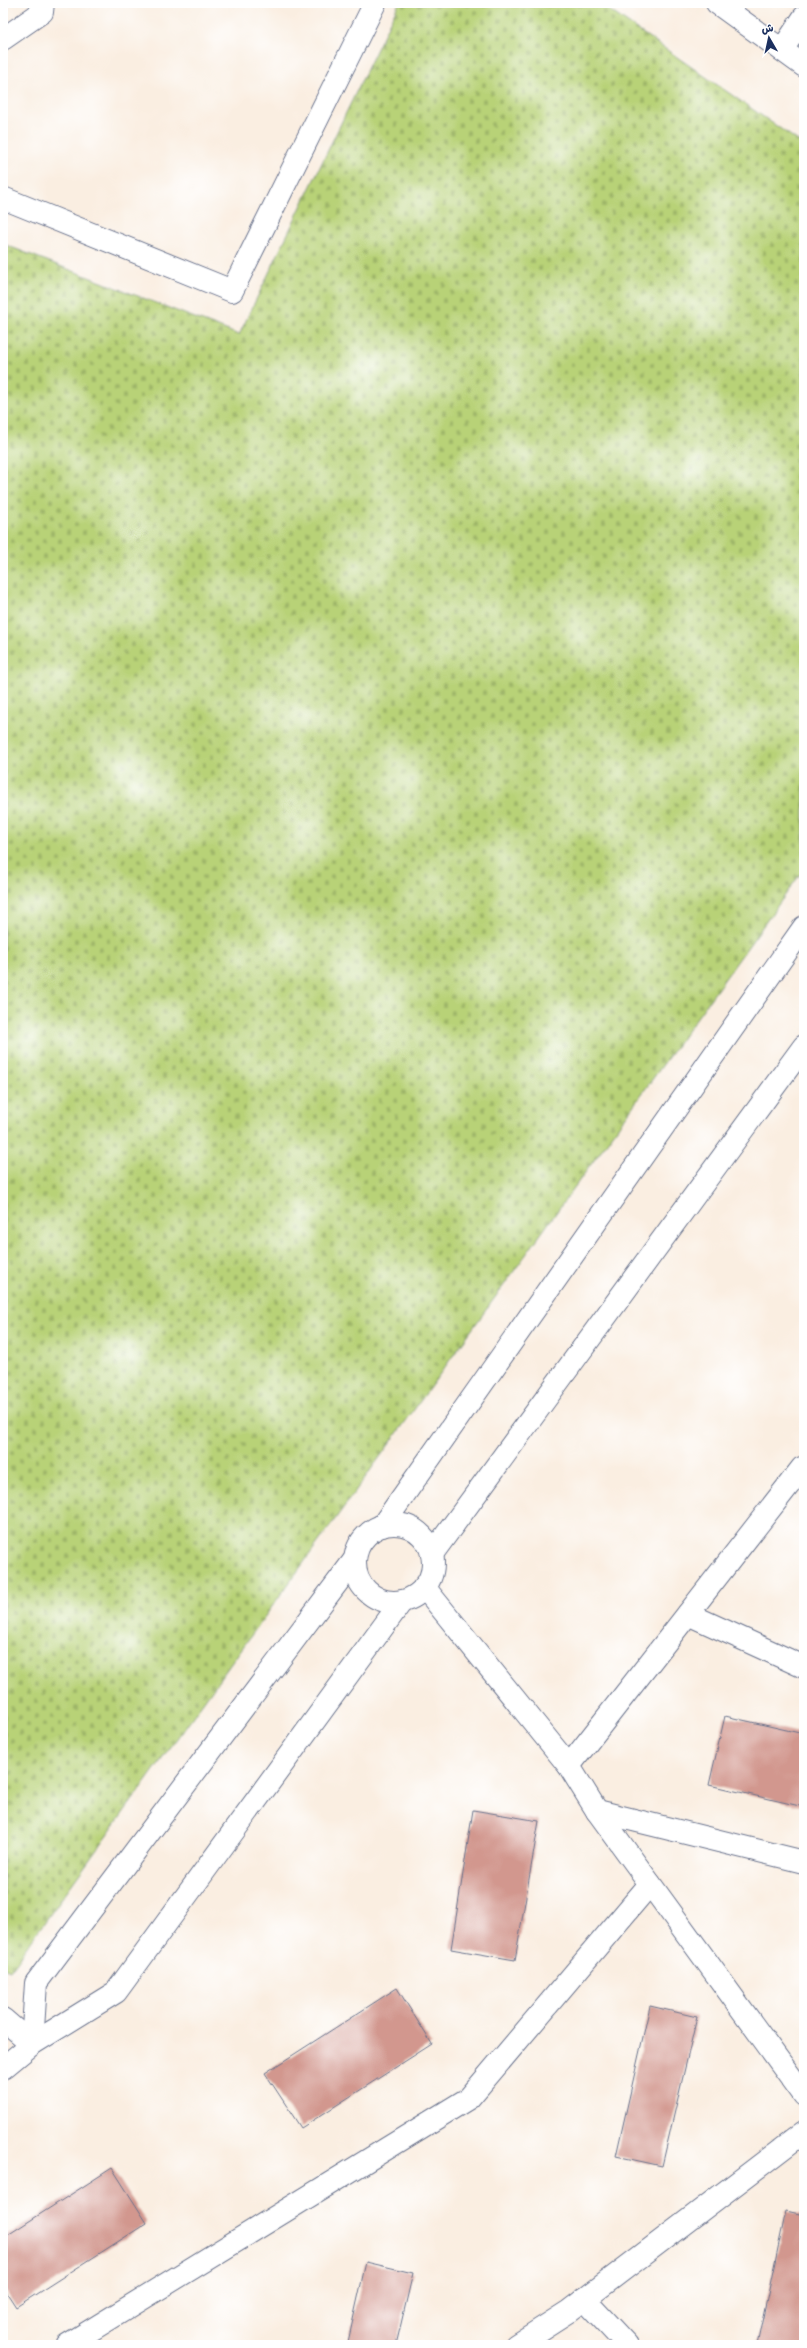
<svg xmlns="http://www.w3.org/2000/svg" width="807" height="2348" viewBox="0 0 807 2348" font-family="Mali,'Playpen Sans Arabic',sans-serif">
<style>
.cemetery{fill:url(#cemetery-stones);stroke:#6a806a}
.building{fill:#d2978e}
.lines{fill:none;stroke-linecap:round;stroke-linejoin:round}
.street-casing{stroke:#69728c;stroke-width:24}
.secondary-casing{stroke:#69728c;stroke-width:24}
.primary-casing{stroke:#69728c;stroke-width:24}
.street{stroke:#fff;stroke-width:22}
.secondary{stroke:#fff;stroke-width:22}
.primary{stroke:#fff;stroke-width:22}
</style>
<defs>
<pattern id="cemetery-stones" width="16" height="16" patternUnits="userSpaceOnUse"><rect width="16" height="16" fill="#b8d277"/><path d="M2 7V4a2 2 0 0 1 4 0v3zM10 15v-3a2 2 0 0 1 4 0v3z" fill="#9eb569"/></pattern>
</defs>
<rect width="100%" height="100%" fill="#fff"/>
<filter id="ink" filterUnits="userSpaceOnUse"><feTurbulence type="fractalNoise" baseFrequency=".025" numOctaves="2"/><feDisplacementMap in="SourceGraphic" scale="8" xChannelSelector="R" yChannelSelector="G"/><feConvolveMatrix kernelMatrix="1 2 1 2 8 2 1 2 1" color-interpolation-filters="sRGB"/></filter>
<filter id="wash" filterUnits="userSpaceOnUse"><feTurbulence type="fractalNoise" baseFrequency=".012" numOctaves="4" result="noise"/><feDisplacementMap in="SourceGraphic" scale="16" xChannelSelector="R" yChannelSelector="G"/><feGaussianBlur stdDeviation="0.9" result="paint"/><feColorMatrix in="noise" values="0 0 0 0 0 0 0 0 0 0 0 0 0 0 0 0 0 1.4 0 .05"/><feComposite in="paint" operator="in"/></filter>
<g filter="url(#wash)">
<rect width="100%" height="100%" fill="#faeee1"/>
<!-- cemetery -->
<path class="cemetery" d="M399 3H599L804 145V869L10 1970 3 1967V244L239 335Z"/>
<g id="blocks">
<!-- building -->
<g class="building">
<path d="M725 1716 804 1734V1807L709 1785Z"/>
<path d="M473 1810 539 1821 515 1960 451 1949Z"/>
<path d="M397 1988 432 2044 301 2128 265 2073Z"/>
<path d="M650 2006 697 2017 662 2166 616 2156Z"/>
<path d="M112 2168 147 2223 16 2307 3 2287V2238Z"/>
<path d="M786 2211 804 2215V2345H757Z"/>
<path d="M366 2262 413 2273 396 2345H364L348 2342Z"/>
</g>
</g>
</g>
<g filter="url(#ink)">
<use href="#blocks" fill-opacity="0" stroke="#69728c" stroke-width="1"/>
<g class="lines">
<defs>
<g id="street">
<path d="M3 39 42 12 43 3"/>
<path d="M782 50 804 17"/>
<path d="M3 198 232 291 375 3"/>
<path d="M688 1614 804 1667"/>
<path d="M569 1766 802 1468"/>
<path d="M597 1811 804 1862"/>
<path d="M3 2019 32 2044"/>
<path d="M584 2299 627 2345"/>
<path d="M67 2345 469 2098 650 1884"/>
<path d="M516 2345 569 2311 804 2132"/>
</g>
<g id="secondary">
<circle cx="394" cy="1563" r="39"/>
<path d="M382 1526 804 927"/>
<path d="M432 1554 804 1046"/>
<path d="M424 1587 569 1766 597 1811 804 2095"/>
<path d="M32 2044 36 1983 355 1559"/>
<path d="M3 2068 32 2044 116 1992 402 1601"/>
</g>
<path id="primary" d="M717 3 804 66"/>
</defs>
<!-- street casing -->
<use href="#street" class="street-casing"/>
<!-- secondary casing -->
<use href="#secondary" class="secondary-casing"/>
<!-- primary casing -->
<use href="#primary" class="primary-casing"/>
<!-- street -->
<use href="#street" class="street"/>
<!-- secondary -->
<use href="#secondary" class="secondary"/>
<!-- primary -->
<use href="#primary" class="primary"/>
</g>
</g>
<!-- margin -->
<rect width="807" height="2348" fill="none" stroke="#fff" stroke-width="16"/>
<!-- north arrow -->
<g transform="translate(769 38) rotate(351)" stroke="#ffffff" stroke-width="3" paint-order="stroke">
<path d="M0-3L7 15L0 10L-7 15Z" fill="#1b2f5e"/>
<text y="-6" font-size="11" font-weight="bold" text-anchor="middle" fill="#1b2f5e">ش</text>
</g>
</svg>
